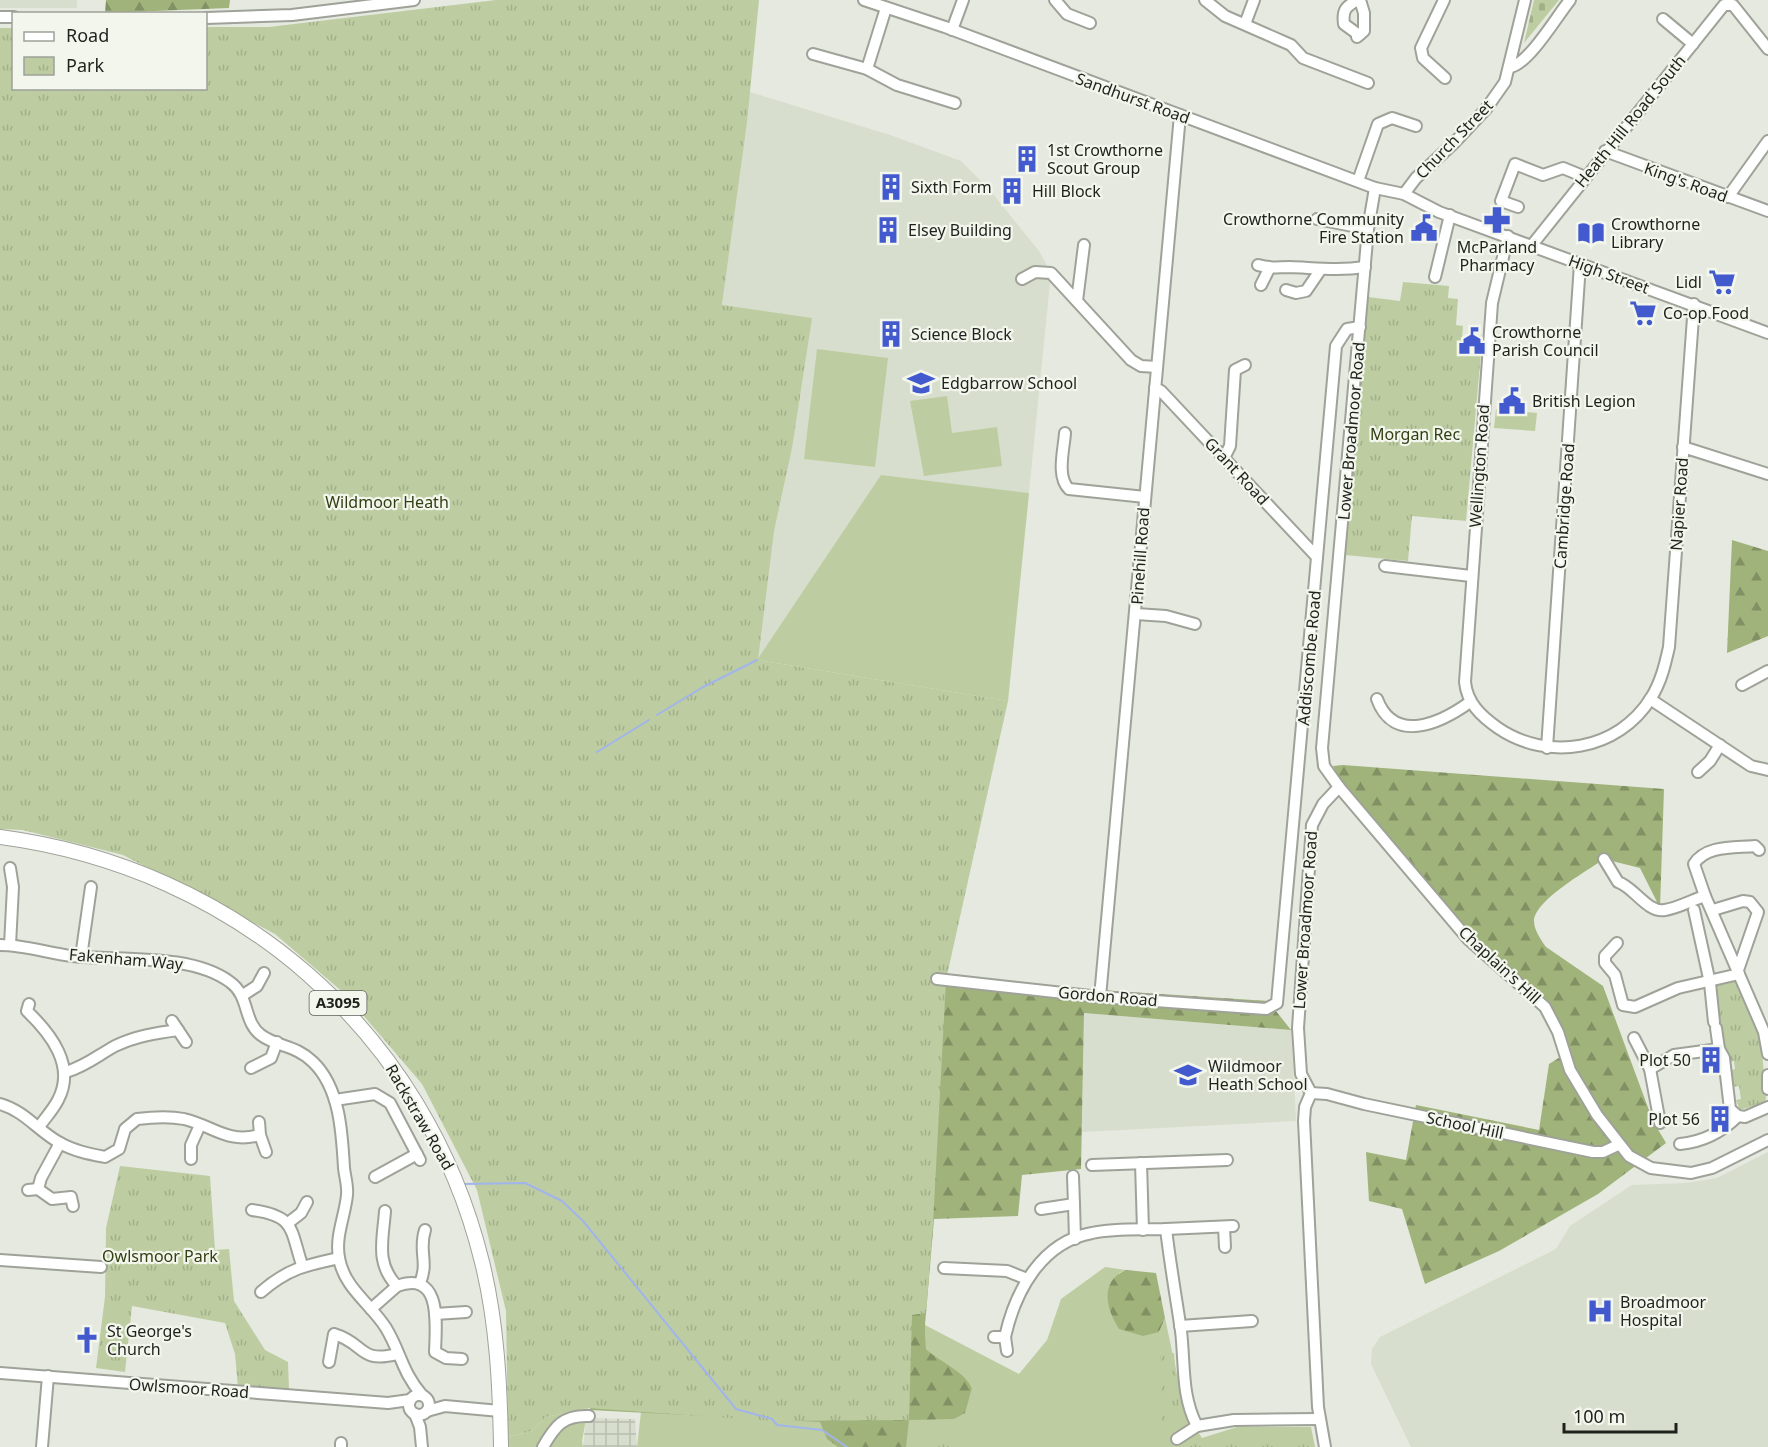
<svg xmlns="http://www.w3.org/2000/svg" width="1768" height="1447" viewBox="0 0 1768 1447" font-family="'Noto Sans',sans-serif">
<style>
.built{fill:#d7decd}
.industrial{fill:url(#industrial-grid)}
.grass{fill:#bdcda1}
.forest{fill:url(#forest-firs)}
.cemetery{fill:url(#cemetery-stones)}
.park{fill:url(#park-tufts)}
.lines{fill:none;stroke-linecap:round;stroke-linejoin:round}
.stream{stroke:#a1b4eb;stroke-width:2}
.minor-casing{stroke:#9ea298;stroke-width:14}
.major-casing{stroke:#9ea298;stroke-width:16}
.minor{stroke:#fff;stroke-width:10}
.major{stroke:#fff;stroke-width:14}
.labels{text-anchor:middle;stroke-width:4.5;stroke-linejoin:round;paint-order:stroke}
.shield{fill:#f2f6ec;stroke:#5e615b;stroke-width:1.5}
.shield-label{font-size:15px;font-weight:bold;fill:#1f211d}
.street-label{font-size:16px;fill:#1f211d;stroke:#f2f6ec}
.poi-label{font-size:16px;fill:#1f211d;stroke:#f2f6ec;text-anchor:start}
.park-label{font-size:16px;fill:#323f13;stroke:#f2f6ec}
</style>
<defs>
<pattern id="industrial-grid" width="8" height="8" patternUnits="userSpaceOnUse" patternTransform="scale(1.5)"><rect width="8" height="8" fill="#d7decd"/><path d="M0 4h8M4 0v8" fill="none" stroke="#b8beb0"/></pattern>
<pattern id="forest-firs" width="22" height="20" patternUnits="userSpaceOnUse" patternTransform="scale(1.5)"><rect width="22" height="20" fill="#a0b37a"/><path d="M5 1l3.5 6h-7zM16 11l3.5 6h-7z" fill="#829163"/></pattern>
<pattern id="cemetery-stones" width="16" height="16" patternUnits="userSpaceOnUse" patternTransform="scale(1.5)"><rect width="16" height="16" fill="#bdcda1"/><path d="M2 7V4a2 2 0 0 1 4 0v3zM10 15v-3a2 2 0 0 1 4 0v3z" fill="#a2b08a"/></pattern>
<pattern id="park-tufts" width="24" height="20" patternUnits="userSpaceOnUse" patternTransform="scale(1.5)"><rect width="24" height="20" fill="#bdcda1"/><path d="M3 7l-1-3M5 7V3M7 7l1-3M15 17l-1-3M17 17v-4M19 17l1-3" fill="none" stroke="#a2b08a"/></pattern>
</defs>
<rect width="100%" height="100%" fill="#e5e9df"/>
<!-- built -->
<g class="built">
<rect x="0" y="0" width="77" height="8"/>
<path d="M750 92 890 135 961 161 988 188 1039 251 1051 273 1008 701 758 659 722 306Z"/>
<path d="M1084 1013 1291 1030 1296 1121 1082 1132Z"/>
<path d="M1768 1152V1447H1411L1371 1364 1372 1349 1380 1337 1556 1249 1570 1226 1632 1185 1687 1183 1717 1178Z"/>
</g>
<!-- industrial -->
<path class="industrial" d="M586 1418 635 1419 637 1447H583Z"/>
<!-- grass -->
<g class="grass">
<path d="M817 349 888 358 875 467 804 459Z"/>
<path d="M947 396 952 433 997 427 1002 466 924 476 910 401Z"/>
<path d="M1496 409 1537 413 1535 431 1494 428Z"/>
<path d="M881 475 1029 493 1008 701 757 660Z"/>
<path d="M1105 1267 1126 1270 1119 1273 1159 1332 1165 1318 1185 1412 1202 1438 1237 1427H1311L1315 1447H637L641 1412 954 1419 968 1401 972 1387C958 1373 941 1363 926 1349L925 1325 1019 1374 1047 1340 1061 1299Z"/>
<path d="M588 1408 582 1441 583 1447H508V1437L532 1431 546 1417Z"/>
</g>
<!-- forest -->
<g class="forest">
<path d="M106 0H230L229 8 105 13Z"/>
<path d="M1732 540 1768 551V636L1727 653Z"/>
<path d="M1343 765 1664 789 1660 908 1640 868 1604 859C1587 871 1535 900 1534 921 1534 930 1541 940 1546 947L1603 986 1653 1121 1666 1143 1598 1194 1499 1251 1425 1284 1402 1209 1369 1201 1366 1152 1406 1160 1416 1105 1539 1130 1549 1064 1565 1054 1545 1007 1468 939 1342 784 1333 766Z"/>
<path d="M946 980 1268 1001 1291 1030 1084 1013 1081 1169 1022 1175 1018 1216 934 1219 925 1325 926 1349C941 1363 963 1370 972 1388L965 1413 954 1419 909 1420 906 1447H838L827 1439 820 1422 590 1410 592 1336Z"/>
<path d="M1126 1270 1156 1273 1165 1318 1159 1332 1143 1336 1119 1329C1107 1310 1098 1282 1126 1270Z"/>
</g>
<!-- cemetery -->
<path class="cemetery" d="M1534 0H1559L1524 43Z"/>
<!-- park -->
<g class="park">
<path d="M496 0H759L747 122 722 305 812 318 792 448 774 531 758 660 1008 701 946 980 933 1224 926 1313 912 1315 909 1420 770 1421 588 1408 546 1417 532 1431 508 1437 506 1311 477 1190 422 1084 345 994 275 934 123 855 23 830 0 829V28H13L14 88H206V27H269Z"/>
<path d="M1403 282 1449 286 1448 298 1458 299 1456 325 1463 326 1461 351 1481 353 1466 521 1412 516 1408 561 1345 555 1368 297 1400 301Z"/>
<path d="M1736 979 1761 1039 1766 1099 1763 1103 1740 1110 1736 1100 1741 1099 1739 1086 1731 1087 1729 1071 1735 1069 1734 1061 1728 1062 1713 982Z"/>
<path d="M120 1166 210 1176 215 1250 229 1249 234 1301 265 1350 288 1362 289 1390 238 1388 235 1354 225 1323 132 1306 125 1372 96 1368 105 1297 106 1228Z"/>
<path d="M1174 1353 1180 1418 1178 1425 1170 1430 1162 1424 1160 1355Z"/>
<path d="M1307 1436 1311 1438 1315 1447H1183L1196 1440Z"/>
<path d="M924 1437 962 1447H921Z"/>
</g>
<g class="lines">
<!-- stream -->
<g class="stream">
<path d="M657 715 703 687 757 660"/>
<path d="M597 752 649 720"/>
<path d="M464 1184 525 1183 562 1201 583 1221 736 1409 772 1419 777 1425 822 1430 847 1447"/>
</g>
<defs>
<g id="minor">
<path d="M864 0 945 27 1375 188 1404 194 1439 212 1768 333"/>
<path d="M1055 0 1067 14 1090 23"/>
<path d="M1205 0 1225 16 1291 45 1303 58 1368 83"/>
<path d="M1358 0C1346 6 1342 10 1344 24L1359 35"/>
<path d="M1444 0 1421 48 1423 58 1445 78"/>
<path d="M0 17H14"/>
<path d="M206 18 292 15 414 0"/>
<path d="M1663 19 1693 44"/>
<path d="M1245 24 1254 0"/>
<path d="M952 30 963 0"/>
<path d="M1357 37 1364 31V13L1360 0"/>
<path d="M813 54 867 69 897 85 955 103"/>
<path d="M1511 67C1530 62 1557 16 1570 0"/>
<path d="M867 69 886 8"/>
<path d="M1605 151 1768 211"/>
<path d="M1358 181 1378 124 1392 118 1416 126"/>
<path d="M1375 188 1368 229 1322 748 1324 766 1339 787 1468 939 1545 1007 1558 1032 1570 1070 1597 1115 1629 1156 1651 1168 1691 1173 1712 1168 1768 1140"/>
<path d="M1404 194 1416 178 1455 142 1486 109 1505 82 1525 0"/>
<path d="M1728 197 1768 141"/>
<path d="M1518 207 1501 201 1515 164 1543 175 1563 168 1585 177"/>
<path d="M1317 219 1368 229"/>
<path d="M1508 236 1492 303 1465 682C1467 703 1481 716 1498 728 1548 762 1618 751 1651 698 1661 682 1665 665 1669 647L1694 304"/>
<path d="M1532 245 1724 5H1733L1768 49"/>
<path d="M1258 265C1270 269 1278 267 1290 267 1316 268 1339 271 1365 267"/>
<path d="M1435 277 1450 215"/>
<path d="M1022 279 1035 272 1051 273 1131 360 1141 366 1157 367"/>
<path d="M1261 285 1269 269"/>
<path d="M1286 290 1296 293 1306 291 1321 269"/>
<path d="M1077 301 1084 245"/>
<path d="M1155 388 1161 391 1317 557"/>
<path d="M1065 433C1064 449 1056 477 1069 489L1145 497"/>
<path d="M1683 447 1768 474"/>
<path d="M1224 458 1230 446 1235 370 1245 365"/>
<path d="M1385 566 1471 576"/>
<path d="M1136 614 1166 616 1195 624"/>
<path d="M1742 685 1768 671"/>
<path d="M1377 699C1394 745 1441 723 1470 702"/>
<path d="M1650 699 1751 766 1768 770"/>
<path d="M1547 748 1580 264"/>
<path d="M1698 772 1710 761 1720 745"/>
<path d="M1604 859 1618 882C1634 887 1647 913 1665 910 1678 908 1692 900 1705 896L1764 1032 1768 1054"/>
<path d="M10 868 13 887 10 945"/>
<path d="M1705 896 1694 864C1706 845 1734 848 1755 846L1759 850"/>
<path d="M1694 910 1710 983 1714 1022"/>
<path d="M1713 910 1743 901 1750 902 1758 912 1738 970"/>
<path d="M1617 943 1605 956V963L1615 975 1623 1005 1635 1007 1678 988 1739 974"/>
<path d="M0 945C24 945 48 953 72 956 120 961 191 953 230 982 250 996 243 1022 261 1035 277 1047 296 1045 313 1062 340 1088 342 1133 344 1168 345 1177 348 1186 347 1195 345 1216 335 1236 339 1258 344 1288 371 1304 386 1328 401 1353 402 1372 422 1395"/>
<path d="M81 957 91 887"/>
<path d="M937 979 1100 997 1266 1009 1277 1003 1336 346 1347 329 1360 327"/>
<path d="M243 995 257 986 264 973"/>
<path d="M1100 997 1180 115"/>
<path d="M29 1004 27 1011C51 1034 76 1066 58 1100 53 1110 45 1118 39 1127"/>
<path d="M172 1021 186 1042"/>
<path d="M1716 1028 1719 1049"/>
<path d="M1634 1038 1650 1069 1660 1123"/>
<path d="M251 1068 271 1058 277 1042"/>
<path d="M1650 1069 1674 1055 1719 1049 1724 1058 1730 1109 1738 1116 1745 1117 1768 1107"/>
<path d="M66 1072C86 1066 97 1056 115 1046 136 1036 156 1033 178 1030"/>
<path d="M1768 1075V1089"/>
<path d="M1311 1093 1305 1107 1304 1121 1318 1407 1325 1447"/>
<path d="M1311 1093 1301 1074 1298 1028 1312 825 1323 804 1339 787"/>
<path d="M1311 1093 1327 1094 1364 1104 1593 1152H1603L1618 1145"/>
<path d="M335 1100 375 1094 390 1103 420 1160"/>
<path d="M0 1104C25 1111 38 1131 60 1143 74 1151 90 1154 105 1157L119 1149 125 1129 137 1119C153 1117 169 1116 184 1119 214 1126 227 1144 260 1135L259 1122"/>
<path d="M260 1135 266 1152"/>
<path d="M1680 1144C1702 1142 1722 1132 1738 1116"/>
<path d="M191 1159V1145L200 1125"/>
<path d="M1141 1163 1143 1230"/>
<path d="M1092 1165 1227 1160"/>
<path d="M1073 1176 1074 1204"/>
<path d="M375 1177 417 1154"/>
<path d="M38 1189 41 1178 60 1143"/>
<path d="M28 1190 38 1189 52 1199 71 1197 73 1206"/>
<path d="M1041 1209 1074 1204 1075 1239"/>
<path d="M252 1210C295 1216 290 1228 302 1265"/>
<path d="M385 1211C383 1240 375 1263 397 1286 442 1270 436 1323 435 1352L446 1358 462 1359"/>
<path d="M288 1223 301 1213 307 1202"/>
<path d="M1224 1227 1225 1247"/>
<path d="M1166 1229 1233 1226"/>
<path d="M0 1260 101 1267"/>
<path d="M944 1268 1007 1271 1027 1279"/>
<path d="M420 1283C429 1261 418 1251 425 1230"/>
<path d="M261 1292C287 1269 306 1265 339 1258"/>
<path d="M371 1309 397 1286"/>
<path d="M435 1314 466 1312"/>
<path d="M1180 1326 1252 1321"/>
<path d="M994 1337H1005C1015 1292 1041 1242 1092 1233 1116 1228 1142 1230 1166 1229 1170 1263 1176 1297 1181 1331 1185 1364 1181 1395 1197 1426"/>
<path d="M1005 1337 1007 1351"/>
<path d="M329 1362 334 1334C365 1343 359 1364 397 1354"/>
<path d="M0 1373 388 1403 410 1400"/>
<circle cx="419" cy="1405" r="10"/>
<path d="M427 1411 445 1406 500 1411"/>
<path d="M415 1414 420 1427 422 1447"/>
<path d="M1177 1439 1197 1426 1234 1420 1319 1419"/>
<path d="M42 1447 48 1376"/>
<path d="M341 1447V1443"/>
<path d="M543 1447C555 1426 563 1415 589 1416"/>
</g>
<path id="major" d="M0 837C235 868 425 1030 482 1262 497 1322 500 1386 501 1447"/>
</defs>
<!-- minor casing -->
<use href="#minor" class="minor-casing"/>
<!-- major casing -->
<use href="#major" class="major-casing"/>
<!-- minor -->
<use href="#minor" class="minor"/>
<!-- major -->
<use href="#major" class="major"/>
</g>
<!-- icons -->
<defs>
<symbol id="building-bare" viewBox="-9 -9 18 18"><path d="M-4-6H4V6H1V3H-1V6H-4ZM-2.5-4.3h1.7v1.8h-1.7ZM.8-4.3h1.7v1.8H.8ZM-2.5-1h1.7V.8h-1.7ZM.8-1h1.7V.8H.8Z" fill="#425acd" stroke="#f2f6ec" stroke-width="2.5" paint-order="stroke"/></symbol>
<symbol id="pharmacy-bare" viewBox="-9 -9 18 18"><path d="M-2-6h4v4h4v4h-4v4h-4v-4h-4v-4h4Z" fill="#425acd" stroke="#f2f6ec" stroke-width="2.5" paint-order="stroke"/></symbol>
<symbol id="civic-bare" viewBox="-9 -9 18 18"><path d="M-.6-6.5H3V-4.5H.6V-3L4-1V1h2V6H-6V1h2V-1L-.6-3ZM-1.2 2.5V6h2.4V2.5Z" fill="#425acd" stroke="#f2f6ec" stroke-width="2.5" paint-order="stroke"/></symbol>
<symbol id="library-bare" viewBox="-9 -9 18 18"><path d="M-6-4Q-3-5.5-.7-3.5V5Q-3 3-6 4ZM6-4Q3-5.5 .7-3.5V5Q3 3 6 4Z" fill="#425acd" stroke="#f2f6ec" stroke-width="2.5" paint-order="stroke"/></symbol>
<symbol id="supermarket-bare" viewBox="-9 -9 18 18"><path d="M-6-5.5h2.5l.6 2H6L4.5 2H-2.5L-4.4-4H-6ZM-1.5 3.2a1.3 1.3 0 1 0 .1 0ZM3 3.2a1.3 1.3 0 1 0 .1 0Z" fill="#425acd" stroke="#f2f6ec" stroke-width="2.5" paint-order="stroke"/></symbol>
<symbol id="school-bare" viewBox="-9 -9 18 18"><path d="M0-5L7-2L0 1L-7-2ZM-4 1L0 2.5L4 1V4Q0 6-4 4Z" fill="#425acd" stroke="#f2f6ec" stroke-width="2.5" paint-order="stroke"/></symbol>
<symbol id="hospital-bare" viewBox="-9 -9 18 18"><path d="M-5-5h3v3.5h4V-5h3V5h-3V1.5h-4V5h-3Z" fill="#425acd" stroke="#f2f6ec" stroke-width="2.5" paint-order="stroke"/></symbol>
<symbol id="church-bare" viewBox="-9 -9 18 18"><path d="M-1.2-6h2.4v3.5h3.3v2.4h-3.3V6h-2.4V-.1h-3.3v-2.4h3.3Z" fill="#425acd" stroke="#f2f6ec" stroke-width="2.5" paint-order="stroke"/></symbol>
</defs>
<g fill-rule="evenodd">
<use href="#building-bare" x="1008" y="140" width="38" height="38"/>
<use href="#building-bare" x="872" y="168" width="38" height="38"/>
<use href="#building-bare" x="993" y="172" width="38" height="38"/>
<use href="#pharmacy-bare" x="1478" y="201" width="38" height="38"/>
<use href="#civic-bare" x="1405" y="209" width="38" height="38"/>
<use href="#building-bare" x="869" y="211" width="38" height="38"/>
<use href="#library-bare" x="1572" y="214" width="38" height="38"/>
<use href="#supermarket-bare" x="1703" y="263" width="38" height="38"/>
<use href="#supermarket-bare" x="1624" y="294" width="38" height="38"/>
<use href="#building-bare" x="872" y="315" width="38" height="38"/>
<use href="#civic-bare" x="1453" y="322" width="38" height="38"/>
<use href="#school-bare" x="902" y="364" width="38" height="38"/>
<use href="#civic-bare" x="1493" y="382" width="38" height="38"/>
<use href="#building-bare" x="1692" y="1041" width="38" height="38"/>
<use href="#school-bare" x="1169" y="1056" width="38" height="38"/>
<use href="#building-bare" x="1701" y="1100" width="38" height="38"/>
<use href="#hospital-bare" x="1581" y="1292" width="38" height="38"/>
<use href="#church-bare" x="68" y="1321" width="38" height="38"/>
</g>
<g class="labels">
<!-- shield labels -->
<rect class="shield" x="309.5" y="991" width="57" height="24" rx="4.5"/>
<g class="shield-label">
<text x="338" y="1008">A3095</text>
</g>
<!-- street labels -->
<g class="street-label">
<text transform="translate(1133 98) rotate(20)" y="6">Sandhurst Road</text>
<text transform="translate(1630 121) rotate(-51)" y="6">Heath Hill Road South</text>
<text transform="translate(1454 139) rotate(-46)" y="6">Church Street</text>
<text transform="translate(1686 182) rotate(20)" y="6">King's Road</text>
<text transform="translate(1609 274) rotate(20)" y="6">High Street</text>
<text transform="translate(1351 431) rotate(-85)" y="6">Lower Broadmoor Road</text>
<text transform="translate(1479 466) rotate(-86)" y="6">Wellington Road</text>
<text transform="translate(1237 471) rotate(47)" y="6">Grant Road</text>
<text transform="translate(1679 504) rotate(-86)" y="6">Napier Road</text>
<text transform="translate(1564 506) rotate(-86)" y="6">Cambridge Road</text>
<text transform="translate(1140 556) rotate(-86)" y="6">Pinehill Road</text>
<text transform="translate(1309 658) rotate(-85)" y="6">Addiscombe Road</text>
<text transform="translate(1305 920) rotate(-86)" y="6">Lower Broadmoor Road</text>
<text transform="translate(126 959) rotate(5)" y="6">Fakenham Way</text>
<text transform="translate(1500 965) rotate(43)" y="6">Chaplain's Hill</text>
<text transform="translate(1108 996) rotate(5)" y="6">Gordon Road</text>
<text transform="translate(420 1117) rotate(60)" y="6">Rackstraw Road</text>
<text transform="translate(1465 1125) rotate(12)" y="6">School Hill</text>
<text transform="translate(189 1388) rotate(4)" y="6">Owlsmoor Road</text>
</g>
<!-- poi labels -->
<g class="poi-label">
<text x="1047" y="156">1st Crowthorne<tspan x="1047" dy="18">Scout Group</tspan></text>
<text x="911" y="193">Sixth Form</text>
<text x="1032" y="197">Hill Block</text>
<text x="1404" y="225" text-anchor="end">Crowthorne Community<tspan x="1404" dy="18">Fire Station</tspan></text>
<text x="1611" y="230">Crowthorne<tspan x="1611" dy="18">Library</tspan></text>
<text x="908" y="236">Elsey Building</text>
<text x="1497" y="253" text-anchor="middle">McParland<tspan x="1497" dy="18">Pharmacy</tspan></text>
<text x="1702" y="288" text-anchor="end">Lidl</text>
<text x="1663" y="319">Co-op Food</text>
<text x="1492" y="338">Crowthorne<tspan x="1492" dy="18">Parish Council</tspan></text>
<text x="911" y="340">Science Block</text>
<text x="941" y="389">Edgbarrow School</text>
<text x="1532" y="407">British Legion</text>
<text x="1691" y="1066" text-anchor="end">Plot 50</text>
<text x="1208" y="1072">Wildmoor<tspan x="1208" dy="18">Heath School</tspan></text>
<text x="1700" y="1125" text-anchor="end">Plot 56</text>
<text x="1620" y="1308">Broadmoor<tspan x="1620" dy="18">Hospital</tspan></text>
<text x="107" y="1337">St George's<tspan x="107" dy="18">Church</tspan></text>
</g>
<!-- park labels -->
<g class="park-label">
<text x="1415" y="440">Morgan Rec</text>
<text x="387" y="508">Wildmoor Heath</text>
<text x="160" y="1262">Owlsmoor Park</text>
</g>
</g>
<!-- legend -->
<rect x="12" y="12" width="195" height="78" fill="#f2f6ec" stroke="#9ea199" stroke-width="1.5"/>
<rect x="24" y="32" width="30" height="9" fill="#ffffff" stroke="#9ea199" stroke-width="1.5"/>
<text x="66" y="42" font-size="18" fill="#1f211d">Road</text>
<rect x="24" y="57" width="30" height="18" fill="url(#park-tufts)" stroke="#9ea199" stroke-width="1.5"/>
<text x="66" y="72" font-size="18" fill="#1f211d">Park</text>
<!-- scale -->
<path d="M1564 1423v9h112v-9" fill="none" stroke="#1f211d" stroke-width="3"/>
<text x="1573" y="1423" font-size="18" fill="#1f211d" stroke="#f2f6ec" stroke-width="4.5" paint-order="stroke">100 m</text>
</svg>
